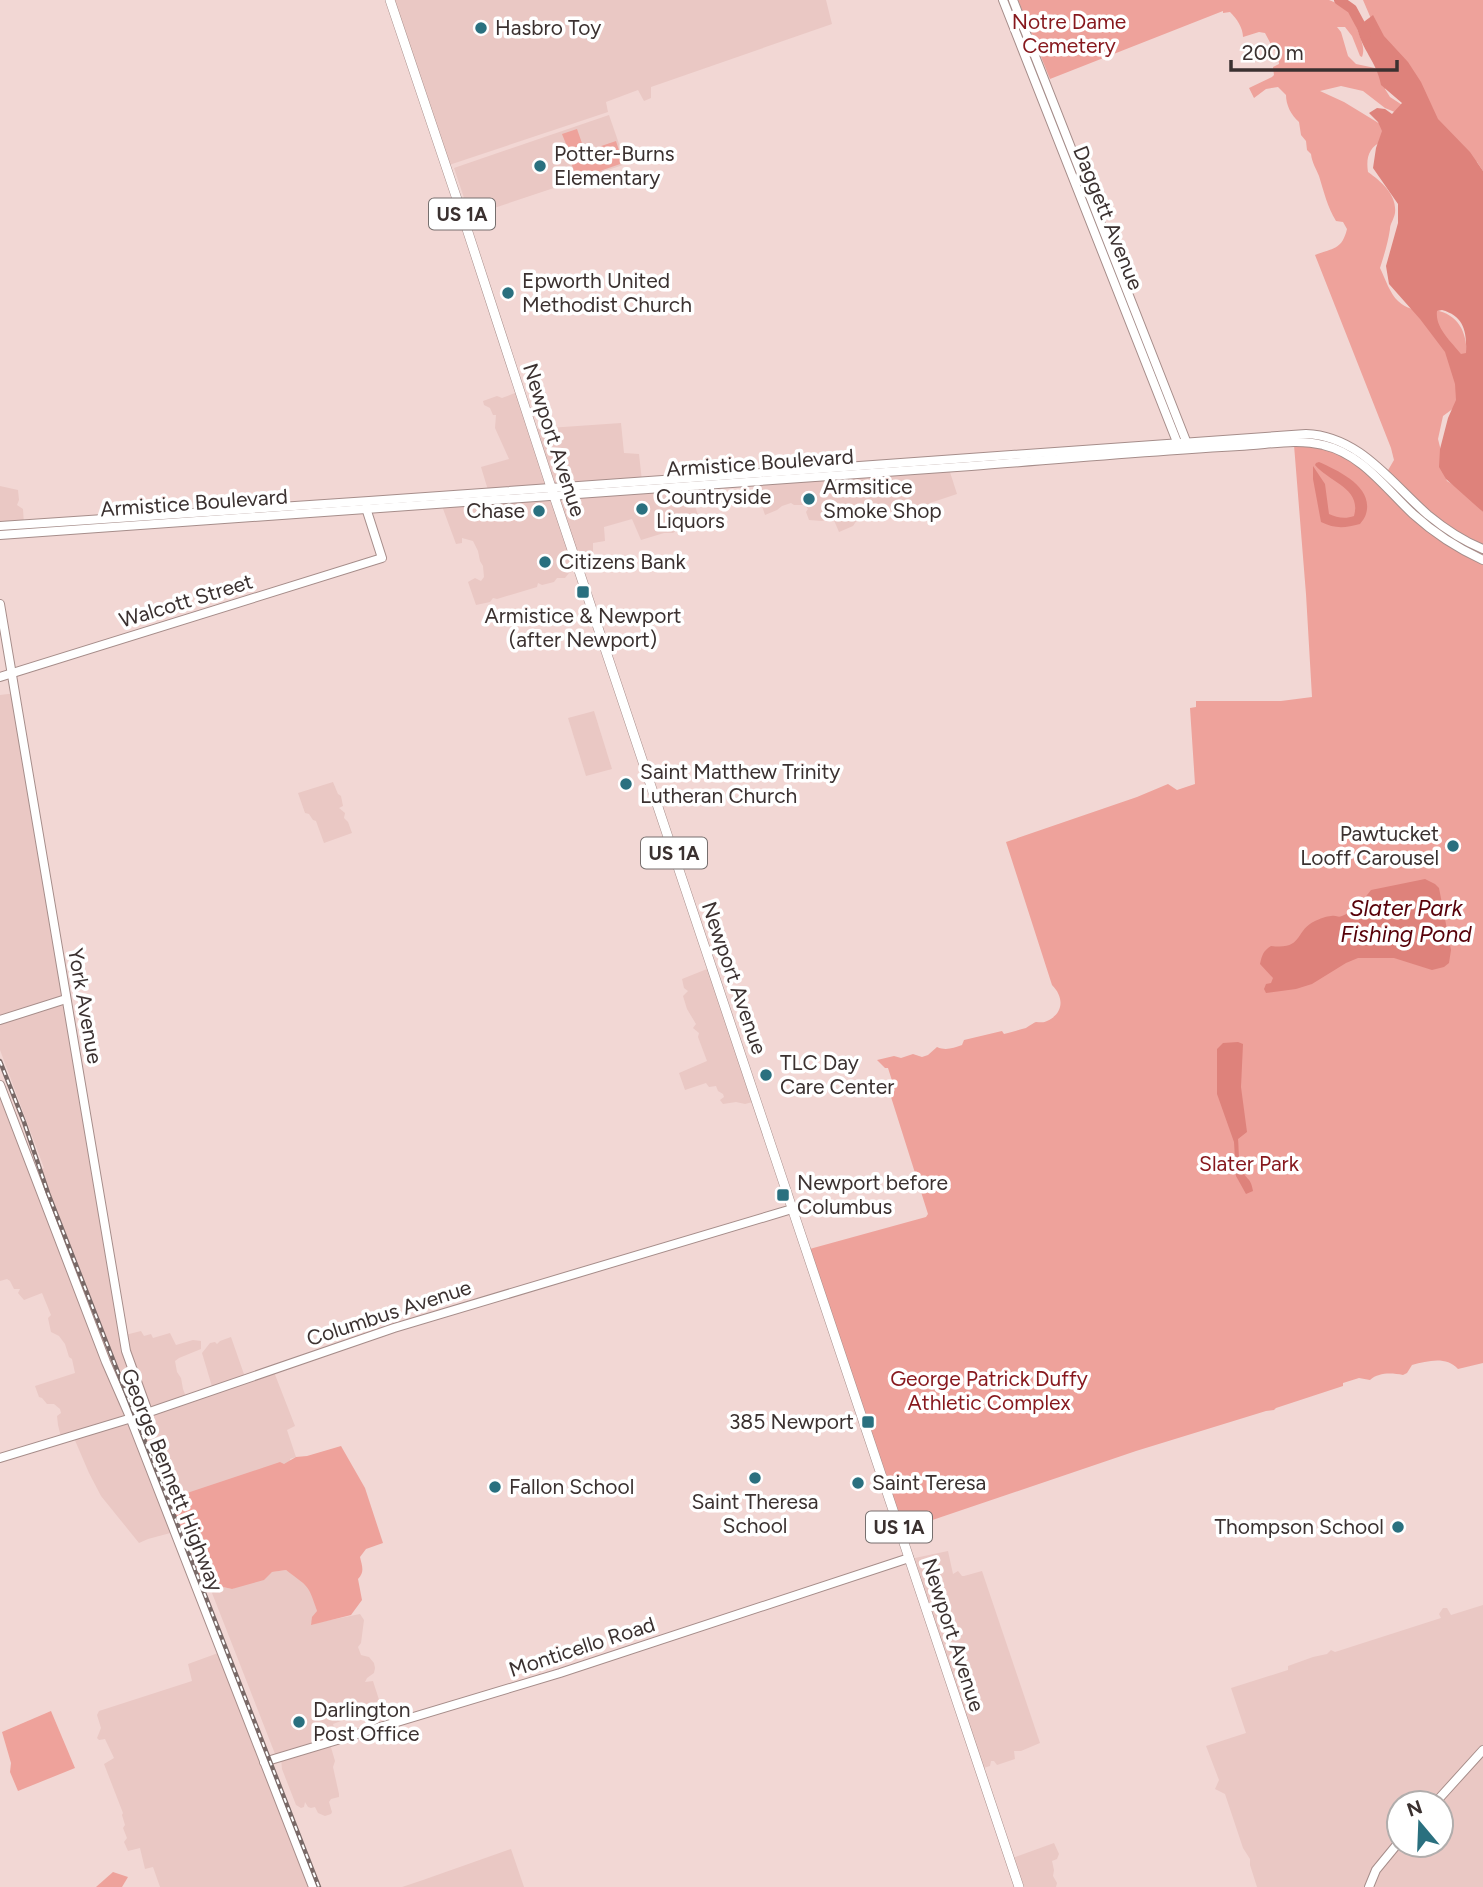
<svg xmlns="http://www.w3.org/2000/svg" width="1483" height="1887" viewBox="0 0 1483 1887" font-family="Figtree,sans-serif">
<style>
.built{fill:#eac8c4;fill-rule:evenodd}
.green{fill:#eea29b}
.water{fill:#de827b;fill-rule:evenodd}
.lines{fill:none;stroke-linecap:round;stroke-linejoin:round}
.river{stroke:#de827b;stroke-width:10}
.secondary-casing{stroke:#a68d8a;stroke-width:10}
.primary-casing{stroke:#a68d8a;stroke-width:10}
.secondary{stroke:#fff;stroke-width:8}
.primary{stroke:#fff;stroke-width:9}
.rail-casing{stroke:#796967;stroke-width:4.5}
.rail{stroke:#fff;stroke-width:2;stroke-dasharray:5;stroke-linecap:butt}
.poi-dot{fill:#2a707f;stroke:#fff;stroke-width:2.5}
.labels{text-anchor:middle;stroke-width:7;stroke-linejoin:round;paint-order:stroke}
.shield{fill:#fff;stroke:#766f6e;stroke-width:2}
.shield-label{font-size:19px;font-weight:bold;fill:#3b3130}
.park-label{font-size:21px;fill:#87181d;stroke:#fff}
.poi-label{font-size:21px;fill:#3b3130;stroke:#fff;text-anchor:start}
.street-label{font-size:21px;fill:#3b3130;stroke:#fff}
.water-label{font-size:23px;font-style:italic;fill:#570109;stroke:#fff}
</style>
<rect width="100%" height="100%" fill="#f2d7d4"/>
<!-- built -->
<g class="built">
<path d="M390 0H826L832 24 651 87V98L644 101 638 90 606 102 608 112 446 166Z"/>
<path d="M609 115 626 164 470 216 454 168Z"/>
<path d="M520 391 534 429 621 423 624 453 639 454 642 481 622 484 623 489 689 488 702 527 692 531 680 532 677 530 673 533H664L641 540 632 519 604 527 605 541 593 543V558L578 564 579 569 569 573 565 578H557L554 582 542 585 538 583 537 587 497 599 493 598 490 602 476 605 468 582 475 578 481 581 484 577 483 566 480 561 478 551 473 541 462 538V543L456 544 442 506 491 500 481 467 509 459 495 428 496 415H493L490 408 484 405 483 401 497 396 502 398Z"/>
<path d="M949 469 957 494 930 503 933 513 928 516 921 512 899 519 895 510 869 519 859 517 853 526 839 532 833 518 822 521 809 520 806 512 808 509 805 505H794L791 503 782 506 777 510 765 515 755 485Z"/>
<path d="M0 486 18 490 19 500 17 505 23 509 24 525 0 527Z"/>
<path d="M16 693 125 1335 141 1331 144 1336 151 1334 153 1338 170 1333 176 1345 193 1340 201 1341V1349L179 1358 175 1361 177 1372 181 1378 183 1389 187 1400 213 1390 202 1353 210 1343 215 1342 217 1344 220 1341 231 1337 246 1380 274 1372 295 1426 287 1430 296 1457 290 1459 291 1461 174 1532 148 1539 139 1543 101 1496 89 1473 74 1438 62 1441 58 1425 57 1416 61 1413 60 1409 54 1404H47L42 1398 39 1397 35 1386 75 1373 72 1359 69 1357 65 1344 59 1336 51 1332 48 1318 51 1315 42 1293 24 1300 18 1293 20 1289H14L10 1281 7 1279 0 1281V1086L35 1172 44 1168 0 1050V695Z"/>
<path d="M594 711 612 769 586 776 568 718Z"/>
<path d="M333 782 338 794 341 796 343 806 339 808 345 813 344 818 348 822 352 833 324 843 316 821 313 820 309 814 305 813 298 793Z"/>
<path d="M712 967 756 1101 745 1104 736 1102 723 1104 720 1100 724 1097 723 1094 718 1091 716 1086 709 1087 706 1083 685 1090 679 1073 707 1061 698 1037 699 1033 693 1028 696 1024 687 1009 683 996 688 991 684 988 682 979Z"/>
<path d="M948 1551 953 1574 958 1571 962 1576H964L982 1571 1040 1743 1021 1751H1014L1015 1759 997 1765 994 1761H991L990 1766 980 1769 910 1559Z"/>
<path d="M286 1570 306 1584 311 1590 317 1611 311 1624 360 1614 364 1620 361 1643 358 1647 361 1655 369 1657 374 1663 375 1668 374 1673 367 1678 365 1682 373 1681 381 1706 333 1724 338 1740 330 1744 335 1761 333 1767 339 1794V1797L331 1799 329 1802 332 1812 331 1814 325 1816 318 1813 315 1807 311 1808 308 1807 305 1802 304 1807 301 1808 296 1805 282 1769 281 1759H277L212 1593 217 1586 232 1589 272 1572Z"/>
<path d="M1483 1605V1887H1257L1250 1865V1859L1243 1848 1225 1794 1215 1789 1219 1780 1206 1746 1246 1733 1231 1688 1288 1670V1666L1313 1657 1327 1654 1331 1650 1335 1652 1441 1618 1439 1614 1443 1608H1447L1451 1615ZM1399 1803H1441V1845H1399Z"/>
<path d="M221 1652 314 1887H160L153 1867 145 1869 140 1848 128 1851 124 1842 127 1838 123 1828 125 1825 122 1815 123 1813 104 1764 114 1758 105 1739 99 1740 97 1738 101 1728 97 1715 99 1711 192 1681 188 1664Z"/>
<path d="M1054 1843 1059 1854 1057 1859 1052 1861 1054 1870 1053 1876 1057 1883 1056 1887H1019L1010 1859Z"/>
<path d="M511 1849 524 1887H402L423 1880Z"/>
</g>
<!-- green -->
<g class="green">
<path d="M1018 0H1329C1350 8 1353 14 1359 34 1362 43 1365 49 1362 57L1360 56 1352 36 1345 27H1337L1341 32 1348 56 1356 64 1375 68 1386 76 1385 89 1390 97 1413 112 1397 113 1385 108 1363 91 1341 86 1320 91 1344 102 1390 130 1383 141C1368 147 1366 159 1368 172 1382 182 1397 195 1395 213 1394 219 1390 224 1390 229 1388 243 1384 255 1380 268 1385 278 1390 294 1398 301 1414 315 1422 307 1439 311 1479 322 1465 372 1462 402L1443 416 1438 439 1441 451 1440 464 1447 481 1465 492 1483 512V1363L1458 1369C1446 1356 1428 1361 1412 1365L1407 1373 1403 1375C1392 1373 1379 1372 1370 1380L1359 1378 1343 1383V1386L1276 1408 1274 1410 1266 1411 1136 1451 900 1531 806 1250 926 1217 928 1214 891 1097 895 1090 888 1068H885L877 1060 894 1056 901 1058 913 1054 922 1057 928 1055 937 1047C946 1051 953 1048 962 1045L964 1040 1002 1031 1004 1034C1011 1032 1019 1030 1026 1028 1027 1027 1035 1022 1036 1022 1040 1022 1044 1023 1047 1021 1063 1014 1065 998 1052 985L1006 842 1137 797 1168 784 1177 790 1195 784 1190 708 1196 707V701H1281L1312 697 1306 594 1294 445 1311 444 1345 457 1373 478 1387 472 1394 460 1391 448 1315 255C1333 248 1342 250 1347 229L1343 222 1336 221C1327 206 1324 192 1319 176 1316 168 1312 163 1311 154L1307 150 1306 141 1301 135 1299 122C1291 115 1286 105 1286 95L1278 87 1266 89 1254 98 1249 88 1272 77 1274 75 1273 67 1279 64 1278 53 1274 50 1265 33 1259 32 1243 37C1243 28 1237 19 1230 12L1223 13V11L1050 79Z"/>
<path d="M1363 0H1483V171L1477 162 1453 156 1431 105 1372 21Z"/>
<path d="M577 129 584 149 570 154 562 134Z"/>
<path d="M616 141 623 163 577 179 569 157Z"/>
<path d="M341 1446 365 1488 383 1543 366 1549 360 1557C362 1566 365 1572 358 1579L362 1600 351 1615 311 1625 312 1617 317 1611C308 1583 308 1587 286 1570L272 1572 264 1580 232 1589 209 1584 203 1577 193 1578 163 1501 280 1462 284 1464 296 1457 307 1456Z"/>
<path d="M51 1711 75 1768 18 1791 10 1772 11 1763 2 1732Z"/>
<path d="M113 1872 128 1877 122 1887H96Z"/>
</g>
<!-- water -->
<g class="water">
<path d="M1373 15 1384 36 1408 62 1421 82 1438 119 1470 152 1483 171V512L1446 479 1439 467 1440 449 1448 418 1456 400 1455 384 1445 352 1420 319 1389 284 1386 266 1398 223V204L1373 168 1376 148 1382 131 1378 122 1369 113 1377 108 1385 109 1392 114 1402 103 1381 85C1377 62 1361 49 1357 27ZM1442 310C1464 316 1467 332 1466 353L1461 354C1451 341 1435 328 1437 311Z"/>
<path d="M1319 462C1339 471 1374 487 1366 514 1365 518 1362 521 1360 524 1345 528 1335 529 1321 522L1313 479V466L1325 484 1329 514C1337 518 1346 519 1354 516 1362 488 1329 482 1315 465L1316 463Z"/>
<path d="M1425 879 1435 884 1439 888 1451 950 1449 963 1444 967 1432 970 1394 958H1358L1346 963 1312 984 1296 989 1266 993 1264 989 1266 984 1271 983 1273 978 1260 964C1262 955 1263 951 1271 946 1304 950 1294 931 1315 921 1319 919 1327 916 1331 916 1338 915 1337 918 1342 916 1354 912 1364 899 1371 890Z"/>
<path d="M1238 1042 1243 1044 1241 1087 1247 1132 1238 1139C1239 1148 1238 1161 1242 1170 1246 1180 1251 1177 1253 1191L1246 1194 1236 1176 1234 1142 1217 1094V1049L1223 1043Z"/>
</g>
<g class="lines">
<!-- river -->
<path class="river" d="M1339 0 1352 9 1366 35"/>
<defs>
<g id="secondary">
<path d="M1003 0 1179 447"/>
<path d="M1013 0 1188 446"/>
<path d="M0 526 369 501 1306 434C1360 436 1391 483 1428 515 1445 529 1463 541 1483 549"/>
<path d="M0 535C324 512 648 490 971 466 1061 459 1150 451 1239 446 1267 445 1296 438 1323 445 1362 454 1385 488 1413 514 1434 533 1457 548 1483 560"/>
<path d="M0 604 126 1351 148 1412"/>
<path d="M0 677 382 558 366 508"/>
<path d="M0 1020 66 999"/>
<path d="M0 1085 106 1362 130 1417 313 1887"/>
<path d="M0 1458 135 1417 394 1328 792 1209"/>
<path d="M264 1762 560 1673 909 1558"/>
<path d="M1435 1803 1483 1750"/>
<path d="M1369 1887 1376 1870 1399 1842"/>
</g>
<path id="primary" d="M390 0 465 223 548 478 1019 1887"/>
</defs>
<!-- secondary casing -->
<use href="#secondary" class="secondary-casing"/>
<!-- primary casing -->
<use href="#primary" class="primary-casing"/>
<!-- secondary -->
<use href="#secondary" class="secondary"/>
<!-- primary -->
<use href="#primary" class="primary"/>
<defs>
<path id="rail" d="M0 1061 24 1122 48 1193 319 1887"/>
</defs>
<!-- rail casing -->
<use href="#rail" class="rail-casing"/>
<!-- rail -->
<use href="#rail" class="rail"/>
</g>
<!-- markers -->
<g class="poi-dot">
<circle cx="481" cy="28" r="7"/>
<circle cx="540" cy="166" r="7"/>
<circle cx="508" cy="293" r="7"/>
<circle cx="809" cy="499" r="7"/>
<circle cx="642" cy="509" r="7"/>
<circle cx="539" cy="511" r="7"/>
<circle cx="545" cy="562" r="7"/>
<rect x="576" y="585" width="14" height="14" rx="3.5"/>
<circle cx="626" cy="784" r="7"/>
<circle cx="1453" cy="846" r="7"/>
<circle cx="766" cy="1075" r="7"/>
<rect x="776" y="1188" width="14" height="14" rx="3.5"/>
<rect x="861" y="1415" width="14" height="14" rx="3.5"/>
<circle cx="755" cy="1478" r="7"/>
<circle cx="858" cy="1483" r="7"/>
<circle cx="495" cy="1487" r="7"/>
<circle cx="1398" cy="1527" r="7"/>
<circle cx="299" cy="1722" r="7"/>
</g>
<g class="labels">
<!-- shield labels -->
<g class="shield">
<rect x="429" y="198.5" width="66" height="31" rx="5"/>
<rect x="641" y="837.5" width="66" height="31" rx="5"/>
<rect x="866" y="1511.5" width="66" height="31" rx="5"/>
</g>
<g class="shield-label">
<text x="462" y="221">US 1A</text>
<text x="674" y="860">US 1A</text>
<text x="899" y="1534">US 1A</text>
</g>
<!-- park labels -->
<g class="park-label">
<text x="1069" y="29">Notre Dame<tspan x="1069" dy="24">Cemetery</tspan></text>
<text x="1249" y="1171">Slater Park</text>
<text x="989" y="1386">George Patrick Duffy<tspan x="989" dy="24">Athletic Complex</tspan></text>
</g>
<!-- poi labels -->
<g class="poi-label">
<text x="495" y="35">Hasbro Toy</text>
<text x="554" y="161">Potter-Burns<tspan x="554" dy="24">Elementary</tspan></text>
<text x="522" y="288">Epworth United<tspan x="522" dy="24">Methodist Church</tspan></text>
<text x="823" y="494">Armsitice<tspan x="823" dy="24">Smoke Shop</tspan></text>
<text x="656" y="504">Countryside<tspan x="656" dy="24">Liquors</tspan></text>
<text x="525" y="518" text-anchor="end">Chase</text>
<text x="559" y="569">Citizens Bank</text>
<text x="583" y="623" text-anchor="middle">Armistice &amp; Newport<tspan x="583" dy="24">(after Newport)</tspan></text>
<text x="640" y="779">Saint Matthew Trinity<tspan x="640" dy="24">Lutheran Church</tspan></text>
<text x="1439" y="841" text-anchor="end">Pawtucket<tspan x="1439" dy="24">Looff Carousel</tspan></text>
<text x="780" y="1070">TLC Day<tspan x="780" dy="24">Care Center</tspan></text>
<text x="797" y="1190">Newport before<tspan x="797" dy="24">Columbus</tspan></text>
<text x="854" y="1429" text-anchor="end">385 Newport</text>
<text x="872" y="1490">Saint Teresa</text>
<text x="509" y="1494">Fallon School</text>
<text x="755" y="1509" text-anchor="middle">Saint Theresa<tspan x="755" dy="24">School</tspan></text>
<text x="1384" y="1534" text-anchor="end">Thompson School</text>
<text x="313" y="1717">Darlington<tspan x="313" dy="24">Post Office</tspan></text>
</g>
<!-- street labels -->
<g class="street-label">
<text transform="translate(1108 218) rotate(68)" y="7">Daggett Avenue</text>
<text transform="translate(554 440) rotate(72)" y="7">Newport Avenue</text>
<text transform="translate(760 463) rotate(-4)" y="7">Armistice Boulevard</text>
<text transform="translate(194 503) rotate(-4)" y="7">Armistice Boulevard</text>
<text transform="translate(186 601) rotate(-17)" y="7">Walcott Street</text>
<text transform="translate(734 978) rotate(71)" y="7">Newport Avenue</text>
<text transform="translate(85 1006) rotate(80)" y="7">York Avenue</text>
<text transform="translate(389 1313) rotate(-18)" y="7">Columbus Avenue</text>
<text transform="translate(172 1480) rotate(68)" y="7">George Bennett Highway</text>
<text transform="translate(953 1635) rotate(72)" y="7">Newport Avenue</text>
<text transform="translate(582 1647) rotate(-18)" y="7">Monticello Road</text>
</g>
<!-- water labels -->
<g class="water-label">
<text x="1406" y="916">Slater Park<tspan x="1406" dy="26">Fishing Pond</tspan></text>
</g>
</g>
<!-- north arrow -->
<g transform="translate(1420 1824) rotate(341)"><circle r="33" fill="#ffffff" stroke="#b1adac" stroke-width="2"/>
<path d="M0-5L12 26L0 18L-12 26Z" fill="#2a707f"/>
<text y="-10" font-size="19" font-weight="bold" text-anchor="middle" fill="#3b3130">N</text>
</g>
<!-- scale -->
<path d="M1231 60v10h166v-10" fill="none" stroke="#3b3130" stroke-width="3.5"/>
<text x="1242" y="60" font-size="21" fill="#3b3130" stroke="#ffffff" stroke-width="5" paint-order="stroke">200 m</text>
</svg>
